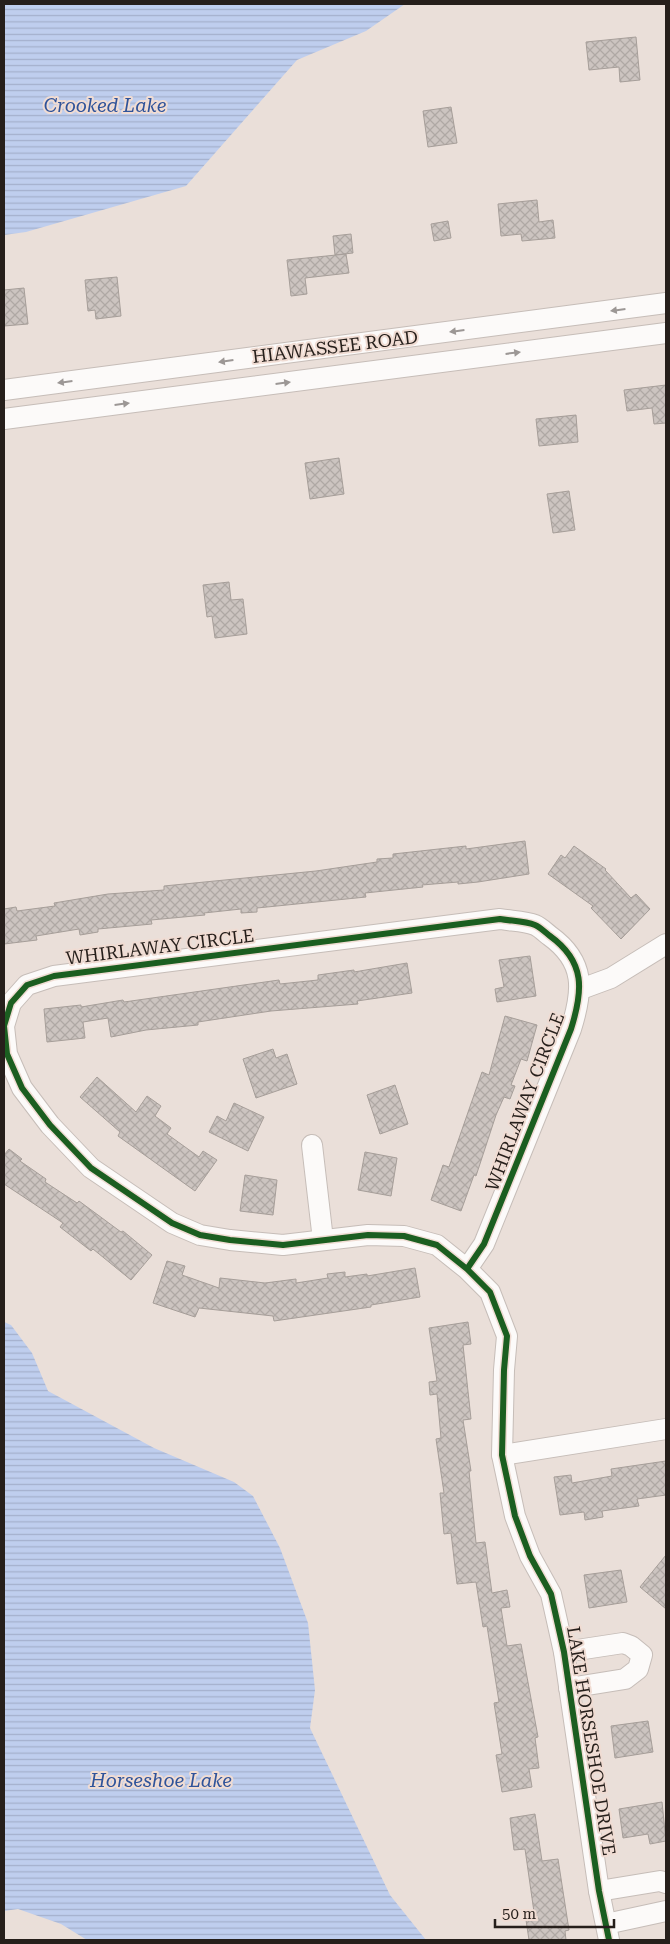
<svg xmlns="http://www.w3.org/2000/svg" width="670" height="1944" viewBox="0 0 670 1944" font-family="'Roboto Serif',serif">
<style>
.water{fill:url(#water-rules)}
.building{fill:url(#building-cross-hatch);stroke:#a69e99}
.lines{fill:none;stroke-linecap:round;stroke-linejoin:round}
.minor-casing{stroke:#c6bdb8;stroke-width:22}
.minor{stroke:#fcfaf9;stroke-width:20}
.cycleway-casing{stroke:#f0dcd3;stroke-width:9}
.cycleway{stroke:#1b5e20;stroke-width:6}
.oneway{fill:#9c9795}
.labels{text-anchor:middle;stroke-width:4;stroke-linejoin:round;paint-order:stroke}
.street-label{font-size:18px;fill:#261f1b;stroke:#f0dcd3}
.water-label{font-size:19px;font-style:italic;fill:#2f539a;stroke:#f0dcd3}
</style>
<defs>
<pattern id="water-rules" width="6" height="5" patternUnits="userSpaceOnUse" patternTransform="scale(1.25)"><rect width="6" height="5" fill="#bfceee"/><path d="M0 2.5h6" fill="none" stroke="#a4b0cc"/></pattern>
<pattern id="building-cross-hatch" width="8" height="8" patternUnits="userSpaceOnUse" patternTransform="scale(1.25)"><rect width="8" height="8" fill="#ccc4c0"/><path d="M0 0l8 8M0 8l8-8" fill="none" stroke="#afa8a4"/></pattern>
</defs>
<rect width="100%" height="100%" fill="#eadfd9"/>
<!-- water -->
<g class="water">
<path d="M4 4H405L366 31 297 60 186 186 26 232 4 235Z"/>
<path d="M4 1322 11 1325 32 1353 48 1391 154 1448 234 1482 253 1496 280 1548 308 1623 315 1690 310 1728 390 1895 426 1940H87L61 1924 18 1909 4 1911Z"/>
</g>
<!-- building -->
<g class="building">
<path d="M636 37 640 80 620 82 619 67 589 70 586 42Z"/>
<path d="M451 107 457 143 428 147 423 111Z"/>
<path d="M537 200 539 222 553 220 555 238 522 241 521 234 501 236 498 204Z"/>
<path d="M448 221 451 238 434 241 431 224Z"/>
<path d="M351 234 353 253 335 255 333 236Z"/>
<path d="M346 254 349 273 305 278 307 294 291 296 287 260Z"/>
<path d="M117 277 121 316 96 319 95 310 88 311 85 280Z"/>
<path d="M24 288 28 324 4 326V290Z"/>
<path d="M666 385V423L654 424 652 408 627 411 624 390Z"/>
<path d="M576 415 578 442 539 446 536 419Z"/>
<path d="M339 458 344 494 310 499 305 463Z"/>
<path d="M569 491 575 530 553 533 547 494Z"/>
<path d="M229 582 231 600 243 599 247 634 215 638 212 616 207 617 203 585Z"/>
<path d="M525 841 529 874 478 882 458 884V882L422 885 423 887 365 893 366 897 257 908V912L241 913V909L204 913 205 915 151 920 152 924 98 929V932L80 935 79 929 36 936 37 940 4 944V909L16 907 17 911 55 906 54 903 108 894 164 890V886L316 871 377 862V859L393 858V854L466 846V849Z"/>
<path d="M574 846 606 869 605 870 631 898 636 894 650 909 621 939 591 908 593 906 548 874 561 855 565 858Z"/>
<path d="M530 956 536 996 497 1002 495 989 504 987 499 960Z"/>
<path d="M407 963 412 993 357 1001 358 1004 271 1011 198 1022V1025L146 1030 111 1037 108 1018 83 1022 85 1038 47 1042 44 1009 81 1005V1007L123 1000 124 1002 279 980 280 984 318 980V975L354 970V972Z"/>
<path d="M505 1016 537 1025 527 1061 521 1059 511 1085 515 1086 510 1099 504 1097 496 1115 476 1176 474 1175 461 1211 431 1200 443 1165 449 1167 482 1072 489 1075Z"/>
<path d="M273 1049 276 1058 287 1054 297 1084 256 1098 243 1059Z"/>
<path d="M97 1077 136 1112 147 1096 161 1106 155 1116 171 1128 167 1134 199 1157 203 1151 217 1160 195 1191 118 1136 120 1132 80 1097Z"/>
<path d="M395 1085 408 1124 380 1134 367 1095Z"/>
<path d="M234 1103 264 1117 248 1151 209 1132 217 1116 226 1121Z"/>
<path d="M9 1149 22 1159 20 1161 46 1179 45 1182 77 1203 79 1201 121 1232 123 1231 152 1255 131 1280 93 1249 91 1251 60 1227 63 1223 4 1184V1155Z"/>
<path d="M365 1152 397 1158 391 1196 358 1190Z"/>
<path d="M245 1175 277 1180 273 1215 240 1211Z"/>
<path d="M167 1261 185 1266 182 1275 219 1288 220 1278 265 1283 296 1279V1283L328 1278 327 1274 345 1272V1277L367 1274V1276L415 1268 420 1297 371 1305V1307L274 1321 273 1316 199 1308 195 1317 153 1303Z"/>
<path d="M468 1322 471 1344 463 1345 471 1419 463 1420 471 1471H469L476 1543 485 1542 492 1593 507 1590 510 1607 501 1608 507 1646 521 1644 538 1737 535 1738 539 1768 529 1769 532 1787 502 1792 496 1755 502 1754 494 1703 499 1702 487 1626 483 1627 476 1582 457 1584 451 1533 444 1534 440 1493H444L436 1439 441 1438 437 1394 430 1395 429 1382 437 1381 429 1328Z"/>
<path d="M666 1461V1495L637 1499 639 1506 602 1511 603 1517 585 1520 584 1512 560 1515 554 1477 571 1475 572 1483 612 1476 611 1469Z"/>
<path d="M666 1555V1609L640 1587Z"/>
<path d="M621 1570 627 1602 589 1608 584 1575Z"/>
<path d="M648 1721 653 1752 615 1758 611 1726Z"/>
<path d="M662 1802 666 1841 650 1844 648 1834 623 1838 619 1809Z"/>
<path d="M535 1814 542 1861 558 1859 569 1930 565 1931 566 1940H529L526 1920 535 1919 525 1849 514 1850 510 1818Z"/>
</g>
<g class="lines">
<defs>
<g id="minor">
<path d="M4 390 666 303"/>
<path d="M4 419 666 333"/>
<path d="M581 989 611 978 666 944"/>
<path d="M312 1145 323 1240"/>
<path d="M467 1269 484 1244 571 1029C583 991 586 962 550 936 546 933 540 927 535 925 525 921 511 921 500 919L54 976 27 985 11 1003 4 1026 7 1054 22 1088 50 1125 91 1168 172 1223 200 1235 230 1240 283 1245 368 1235 404 1236 437 1245 467 1269 490 1292 507 1336 504 1370 502 1455 515 1516 530 1556 551 1594 564 1652 599 1891 609 1940"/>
<path d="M502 1455 666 1429"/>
<path d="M564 1652 623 1643 631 1646 642 1655 638 1669 625 1679 569 1688"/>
<path d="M599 1891 660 1881 666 1883"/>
<path d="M606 1924 666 1911"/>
</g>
</defs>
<!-- minor casing -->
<use href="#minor" class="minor-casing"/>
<!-- minor -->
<use href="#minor" class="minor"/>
<defs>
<path id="cycleway" d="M467 1269 484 1244 571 1029C583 991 586 962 550 936 546 933 540 927 535 925 525 921 511 921 500 919L54 976 27 985 11 1003 4 1026 7 1054 22 1088 50 1125 91 1168 172 1223 200 1235 230 1240 283 1245 368 1235 404 1236 437 1245 467 1269 490 1292 507 1336 504 1370 502 1455 515 1516 530 1556 551 1594 564 1652 599 1891 609 1940"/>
</defs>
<!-- cycleway casing -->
<use href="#cycleway" class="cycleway-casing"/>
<!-- cycleway -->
<use href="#cycleway" class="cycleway"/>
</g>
<!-- one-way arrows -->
<defs><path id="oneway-solid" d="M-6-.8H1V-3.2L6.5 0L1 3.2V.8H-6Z" transform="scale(1.25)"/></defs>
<g class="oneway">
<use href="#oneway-solid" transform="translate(618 310) rotate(173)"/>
<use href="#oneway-solid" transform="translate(457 331) rotate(173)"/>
<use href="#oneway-solid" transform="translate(513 353) rotate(-7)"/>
<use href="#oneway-solid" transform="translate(226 361) rotate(172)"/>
<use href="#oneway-solid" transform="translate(65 382) rotate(173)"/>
<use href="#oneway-solid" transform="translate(283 383) rotate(-7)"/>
<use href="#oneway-solid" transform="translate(122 404) rotate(-7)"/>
</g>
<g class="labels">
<!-- street labels -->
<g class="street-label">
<text transform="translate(335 347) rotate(-7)" y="6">HIAWASSEE ROAD</text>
<text transform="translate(160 947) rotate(-7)" y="6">WHIRLAWAY CIRCLE</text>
<text transform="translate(525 1102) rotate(-69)" y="6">WHIRLAWAY CIRCLE</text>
<text transform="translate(591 1741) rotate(81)" y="6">LAKE HORSESHOE DRIVE</text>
</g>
<!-- water labels -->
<g class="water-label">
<text x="105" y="112">Crooked Lake</text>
<text x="161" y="1787">Horseshoe Lake</text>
</g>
</g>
<!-- border -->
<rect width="670" height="1944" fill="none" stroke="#261f1b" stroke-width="10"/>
<!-- scale -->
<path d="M495 1919v8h119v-8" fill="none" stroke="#261f1b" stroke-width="2.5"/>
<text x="502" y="1919" font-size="15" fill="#261f1b" stroke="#f0dcd3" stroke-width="4" paint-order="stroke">50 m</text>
</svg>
